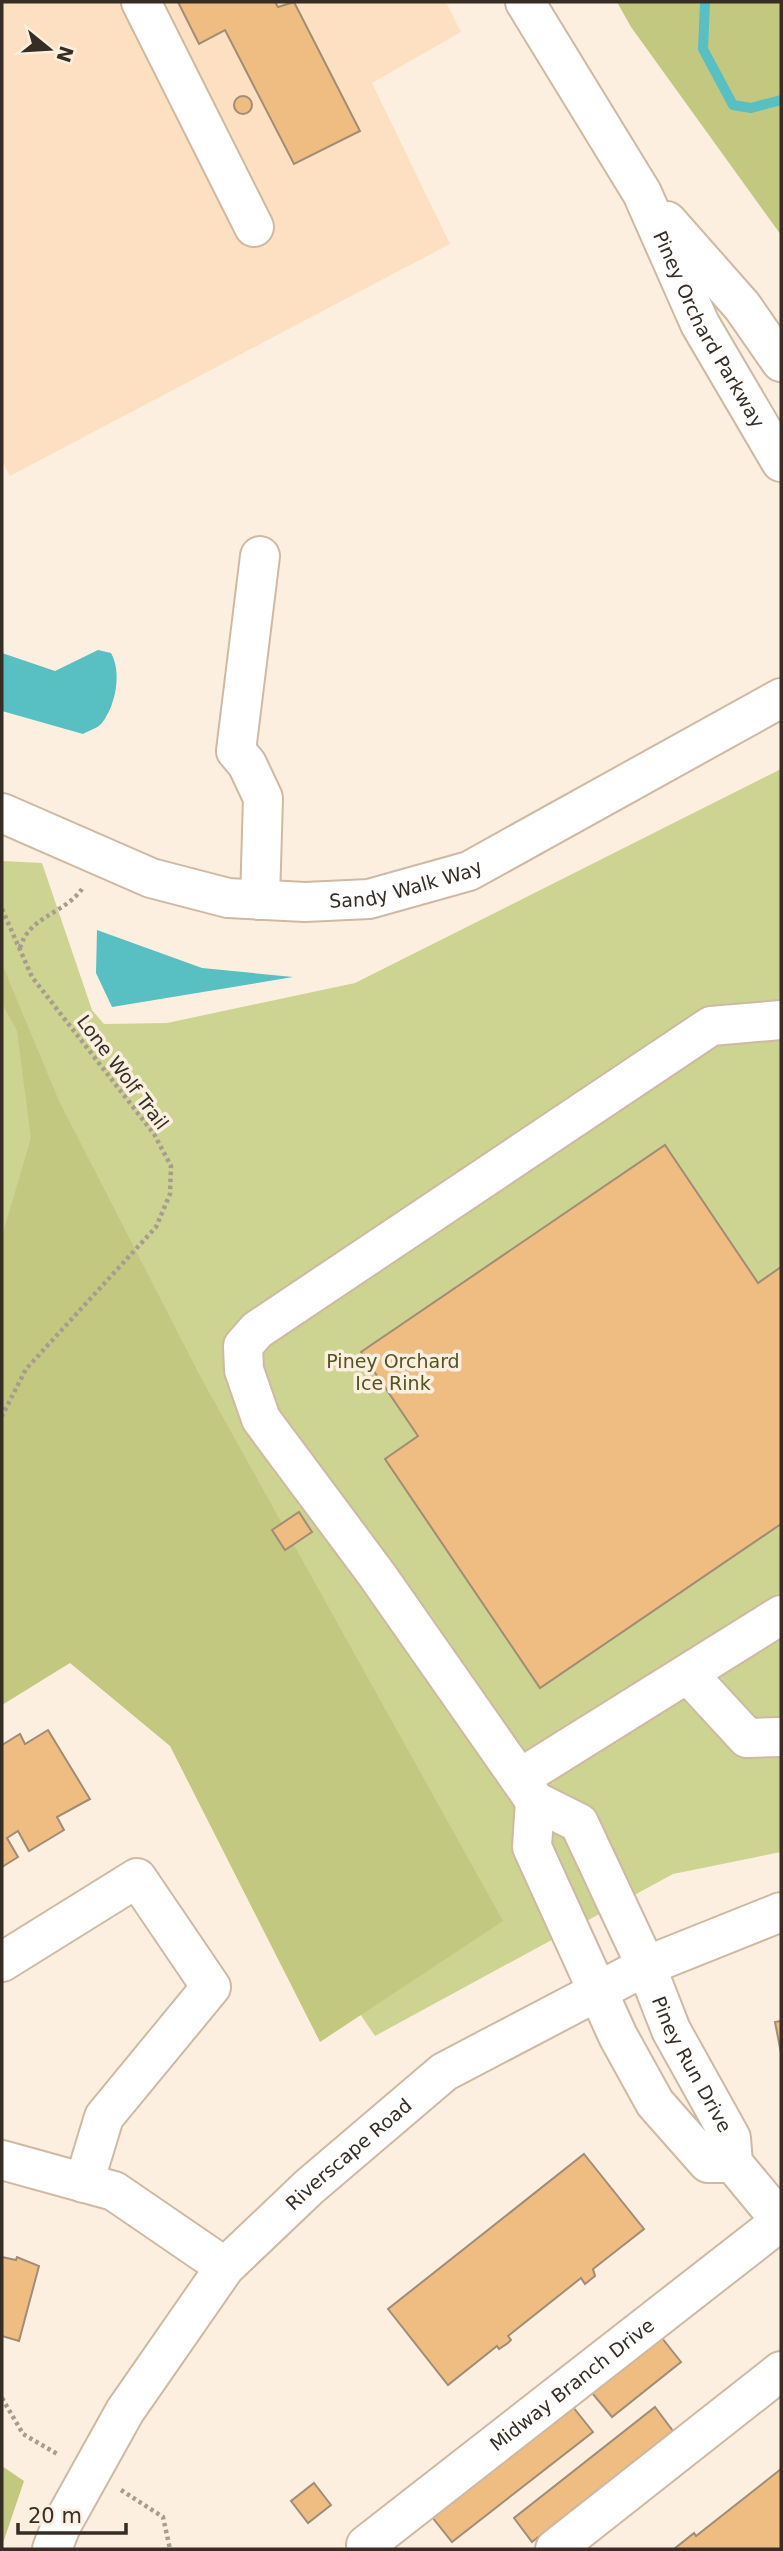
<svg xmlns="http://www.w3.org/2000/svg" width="783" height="2551" viewBox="0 0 783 2551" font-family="'DejaVu Sans',sans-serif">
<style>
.built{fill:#fce0c1}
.green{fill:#cdd390}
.forest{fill:#c2c87f}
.water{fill:#58bfc2}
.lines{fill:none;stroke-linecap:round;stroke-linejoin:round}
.stream{stroke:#58bfc2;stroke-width:10}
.building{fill:#efbc81;stroke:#a18c76;stroke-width:2}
.minor-casing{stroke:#cfb9a2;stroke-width:42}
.path{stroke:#a89c90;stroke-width:4.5;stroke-dasharray:3.5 3.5;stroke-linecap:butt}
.minor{stroke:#fff;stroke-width:38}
.labels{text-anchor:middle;stroke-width:7;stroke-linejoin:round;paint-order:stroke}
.street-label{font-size:19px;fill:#362d24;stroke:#fdefe0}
.park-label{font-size:19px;fill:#51551f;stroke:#fdefe0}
</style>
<rect width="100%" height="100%" fill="#fdefe0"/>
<!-- built -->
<path class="built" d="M2 2H446L461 32 372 83 450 244 10 476 2 461Z"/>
<!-- green -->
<path class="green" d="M781 769V1852L673 1874 375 2036 5 1491 2 1493V861L42 863 92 1010 104 1024 167 1023 355 983Z"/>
<!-- forest -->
<g class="forest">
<path d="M617 2H781V235L631 27Z"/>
<path d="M2 964 59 1101 200 1376 503 1921 320 2042 170 1746 70 1663 2 1705V1236L31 1138 17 1031 2 1003Z"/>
<path d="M2 2466 24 2481 2 2546Z"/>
</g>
<!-- water -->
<g class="water">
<path d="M98 650 111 653C122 672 116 705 102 723 98 728 88 731 83 734L2 711V653L55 671Z"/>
<path d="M97 930 202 968 293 977 112 1007 96 973Z"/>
</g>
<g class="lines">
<!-- stream -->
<path class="stream" d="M705 2 703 49 733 105 751 108 781 100"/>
</g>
<!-- building -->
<g class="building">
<path d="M178 2H275L278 7 294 2 360 131 294 164 225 30 199 44Z"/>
<circle cx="243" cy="105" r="9"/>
<path d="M665 1145 758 1283 781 1267V1524L540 1688 385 1459 418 1436 361 1352Z"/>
<path d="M299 1512 312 1532 285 1550 272 1530Z"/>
<path d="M48 1730 90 1799 57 1817 64 1830 29 1851 18 1831 7 1838 18 1857 2 1867V1745L20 1734 25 1744Z"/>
<path d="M781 2021V2053L775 2022Z"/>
<path d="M584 2154 644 2229 593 2269 595 2276 585 2284 581 2278 508 2336 511 2340 508 2343 499 2349 497 2346 448 2385 388 2309Z"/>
<path d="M2 2257 16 2260 17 2257 39 2266 19 2341 2 2336Z"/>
<path d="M662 2338 681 2362 612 2417 592 2393Z"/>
<path d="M573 2407 593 2432 452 2542 432 2517Z"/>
<path d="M655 2407 673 2431 532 2542 514 2518Z"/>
<path d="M781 2469V2549H674L694 2533 696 2536Z"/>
<path d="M314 2483 331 2505 308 2523 291 2501Z"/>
</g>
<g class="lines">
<defs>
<g id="minor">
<path d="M141 2 254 227"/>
<path id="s1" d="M525 2 642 193 700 324 781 462"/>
<path d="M667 221 742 306 781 362"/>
<path d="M260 556 236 751 247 764 263 798 260 900"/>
<path id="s2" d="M2 813 151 878 228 898 305 902 369 899 469 871 781 698"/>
<path d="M688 1674 747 1738 781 1737"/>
<path d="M520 1778 781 1615"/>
<path d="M535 1801 377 1575 261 1419 244 1370 243 1346 257 1330 711 1026 781 1020"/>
<path d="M2 1962 137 1878 211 1987 104 2117 84 2183"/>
<path d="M2 2160 114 2191 225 2267"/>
<path id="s3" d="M733 2163H708L655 2103 618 2036 532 1847 535 1801 579 1823 646 1966 671 2030 731 2138 733 2163 781 2221"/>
<path id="s4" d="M52 2549 61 2526 125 2411 225 2267 309 2187 444 2072 646 1966 781 1912"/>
<path id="s5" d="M369 2549 366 2545 781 2221"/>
<path d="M555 2549 781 2371"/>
</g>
</defs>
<!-- minor casing -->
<use href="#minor" class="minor-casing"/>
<!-- path -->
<g class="path">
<path d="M2 909 32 977 154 1134 171 1166 170 1194 156 1227 26 1369 2 1416"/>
<path d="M20 948C29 916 64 914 82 889"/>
<path d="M2 2398 23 2434 59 2455"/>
<path d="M121 2490 163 2517 170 2549"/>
</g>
<!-- minor -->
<use href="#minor" class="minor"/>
</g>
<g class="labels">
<!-- street labels -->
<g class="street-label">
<text dy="7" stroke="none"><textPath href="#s1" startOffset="376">Piney Orchard Parkway</textPath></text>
<text dy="7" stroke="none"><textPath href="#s2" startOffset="422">Sandy Walk Way</textPath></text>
<text transform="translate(123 1072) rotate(53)" y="7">Lone Wolf Trail</text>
<text dy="7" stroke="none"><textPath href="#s3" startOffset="751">Piney Run Drive</textPath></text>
<text dy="7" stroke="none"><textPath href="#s4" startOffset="499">Riverscape Road</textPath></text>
<text dy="7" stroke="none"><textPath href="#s5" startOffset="266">Midway Branch Drive</textPath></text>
</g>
<!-- park labels -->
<g class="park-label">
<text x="393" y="1368">Piney Orchard<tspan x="393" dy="22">Ice Rink</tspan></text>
</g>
</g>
<!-- border -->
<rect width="783" height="2551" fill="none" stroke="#362d24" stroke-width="7"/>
<!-- north arrow -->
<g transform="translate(49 49) rotate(108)" stroke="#fdefe0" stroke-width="5" paint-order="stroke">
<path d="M0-5L12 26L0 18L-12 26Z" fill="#362d24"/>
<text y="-10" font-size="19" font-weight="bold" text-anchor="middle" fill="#362d24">N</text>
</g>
<!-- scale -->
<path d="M18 2523v10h108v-10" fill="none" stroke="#362d24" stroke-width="3.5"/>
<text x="28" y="2523" font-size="21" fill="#362d24" stroke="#fdefe0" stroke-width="5" paint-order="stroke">20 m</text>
</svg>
